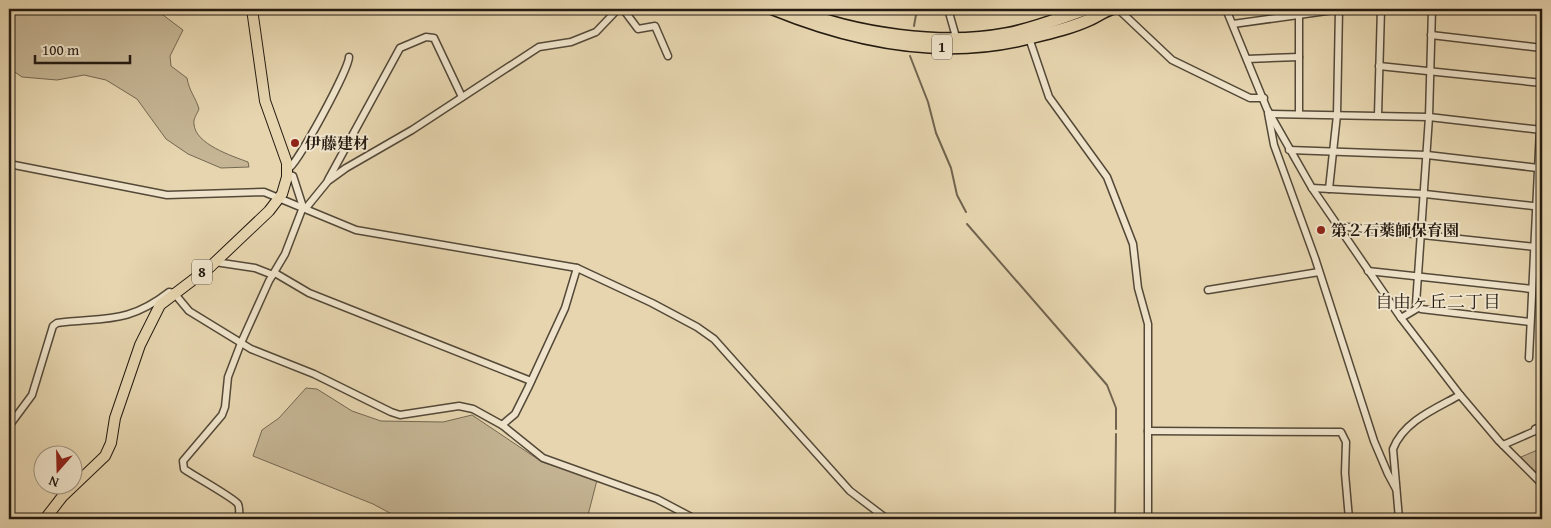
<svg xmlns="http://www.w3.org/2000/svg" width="1551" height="528" viewBox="0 0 1551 528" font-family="'Gentium Book Plus','Noto Serif JP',serif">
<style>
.green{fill:#c5b594;stroke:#746852}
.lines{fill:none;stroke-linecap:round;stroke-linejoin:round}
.stream{stroke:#71644f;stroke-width:2}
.minor-casing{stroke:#544938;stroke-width:9}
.primary-casing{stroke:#241a10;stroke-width:12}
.trunk-casing{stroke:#241a10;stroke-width:14}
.minor{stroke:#efe4cb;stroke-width:6}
.primary{stroke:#e6d5af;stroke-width:10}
.trunk{stroke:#e6d5af;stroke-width:11}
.poi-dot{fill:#8f2418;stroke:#efe4cb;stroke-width:2}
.labels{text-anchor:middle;stroke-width:4;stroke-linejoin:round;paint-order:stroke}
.shield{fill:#efe4cb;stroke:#615748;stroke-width:1}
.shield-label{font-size:15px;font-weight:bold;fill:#241a10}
.poi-label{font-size:16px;font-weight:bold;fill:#241a10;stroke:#efe4cb;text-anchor:start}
.neighbourhood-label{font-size:18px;fill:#241a10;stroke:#efe4cb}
</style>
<rect width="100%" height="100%" fill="#e6d5af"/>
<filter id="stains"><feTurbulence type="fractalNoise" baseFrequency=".004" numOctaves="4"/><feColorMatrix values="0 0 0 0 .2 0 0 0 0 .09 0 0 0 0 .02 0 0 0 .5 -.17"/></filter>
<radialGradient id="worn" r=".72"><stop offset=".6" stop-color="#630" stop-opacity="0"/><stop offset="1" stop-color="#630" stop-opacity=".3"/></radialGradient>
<!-- green -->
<g class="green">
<path d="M9 9H155L183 30 170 56 171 66 187 78C189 91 196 98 199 109 197 114 193 119 194 124 195 144 232 156 248 162L249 167 221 168 188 154 166 139 137 99 106 80 84 75 57 80 22 77 9 68Z"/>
<path d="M306 388 317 389 352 411 381 421 443 422 472 415 542 462 597 480 587 519H401L373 504 253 456 262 430 279 418Z"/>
<path d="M1542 448V475L1540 477 1521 457Z"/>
</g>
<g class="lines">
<!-- stream -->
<g class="stream">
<path d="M914 26 917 9"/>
<path d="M910 56 928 102 936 133 951 168 957 195 966 212"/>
<path d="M967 224 1107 385 1116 408V429"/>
<path d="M9 518 21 519"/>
<path d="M1115 519 1116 434"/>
</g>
<defs>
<g id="minor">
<path d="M623 9 638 29 655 26 668 56"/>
<path d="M948 9 956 37"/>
<path d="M1118 9 1172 60 1250 98H1264"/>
<path d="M1226 9 1267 109 1312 188 1401 318 1460 395 1499 441 1542 484"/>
<path d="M1432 9 1429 117 1416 304 1421 309 1530 322"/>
<path d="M1524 9 1542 11"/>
<path d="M1233 24 1341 9"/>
<path d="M1431 35 1542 48"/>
<path d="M1029 38 1049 97 1107 177 1133 244 1138 288 1148 324V519"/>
<path d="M1247 59 1299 57"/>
<path d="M1379 66 1542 83"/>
<path d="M1268 113 1274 145 1315 258 1374 441 1388 474 1396 489"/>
<path d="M1270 114 1429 117 1542 130"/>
<path d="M1299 114V15"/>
<path d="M1378 115 1381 9"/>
<path d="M1289 150 1427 155 1538 168"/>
<path d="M9 164 167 195 264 192 356 230 577 268 652 303 697 327 714 339 850 491 887 519"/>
<path d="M288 169C297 165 349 69 349 57"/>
<path d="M328 180 400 48 426 37 434 38 462 97"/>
<path d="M1312 188 1425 194 1542 207"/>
<path d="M1329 189 1337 115 1339 9"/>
<path d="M306 208 328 181 346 168 412 130 539 47 571 42 596 32 618 9"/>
<path d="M1338 226 1535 247"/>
<path d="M215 262 255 268 273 275"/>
<path d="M1368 271 1532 289"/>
<path d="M275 273 309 293 531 381"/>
<path d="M1208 290 1319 272"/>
<path d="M1401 318 1418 308"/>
<path d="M1529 358 1542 87"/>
<path d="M502 425 515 414 528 388 565 308 577 268"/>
<path d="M9 426 32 395 53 326 57 323C105 317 128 324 169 292L174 293 189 311 251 349 314 374 391 412 400 415 459 406 473 409 502 425 543 458 657 499 695 519"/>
<path d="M1148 431 1341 432 1346 442 1345 473 1349 519"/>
<path d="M1503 445 1535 431V429L1542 426"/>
<path d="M239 519C239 514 240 508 238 504 234 498 194 476 184 469L183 461 222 415 225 407 228 377 241 343 269 281 285 254 303 207 293 176 288 174"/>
<path d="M1399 519 1393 449C1404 421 1435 409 1460 395"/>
</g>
<path id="primary" d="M45 519 62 497 105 456 111 443 115 418 140 345 160 305 210 267 269 211 282 194 287 177V163L265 101 252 9"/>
<g id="trunk">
<path d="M773 9C854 42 943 60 1029 38 1050 33 1072 28 1091 19 1098 16 1104 11 1111 9"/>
<path d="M795 9C854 34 943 46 1006 34 1033 29 1060 18 1087 9"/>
</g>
</defs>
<!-- minor casing -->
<use href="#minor" class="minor-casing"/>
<!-- primary casing -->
<use href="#primary" class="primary-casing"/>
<!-- trunk casing -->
<use href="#trunk" class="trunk-casing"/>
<!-- minor -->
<use href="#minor" class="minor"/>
<!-- primary -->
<use href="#primary" class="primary"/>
<!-- trunk -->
<use href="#trunk" class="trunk"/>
</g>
<!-- markers -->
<g class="poi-dot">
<circle cx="295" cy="143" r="5"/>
<circle cx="1321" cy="230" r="5"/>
</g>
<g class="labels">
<!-- shield labels -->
<g class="shield">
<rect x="932" y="34.5" width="20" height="25" rx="4"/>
<rect x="192" y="259.5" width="20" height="25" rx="4"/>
</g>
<g class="shield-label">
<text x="942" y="52">1</text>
<text x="202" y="277">8</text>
</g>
<!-- poi labels -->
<g class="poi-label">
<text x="305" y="149">伊藤建材</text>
<text x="1331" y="236">第２石薬師保育園</text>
</g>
<!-- neighbourhood labels -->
<g class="neighbourhood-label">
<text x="1438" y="308">自由ヶ丘二丁目</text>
</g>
</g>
<!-- margin -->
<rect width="1551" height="528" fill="none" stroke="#e6d5af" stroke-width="30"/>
<rect x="10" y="10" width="1531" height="508" fill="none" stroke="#241a10" stroke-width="2.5"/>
<rect x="15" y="15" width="1521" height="498" fill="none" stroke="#241a10"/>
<!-- north arrow -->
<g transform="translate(58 470) rotate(200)"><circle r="24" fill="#efe4cb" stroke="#9e9380"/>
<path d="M0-4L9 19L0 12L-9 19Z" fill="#8f2418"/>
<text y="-8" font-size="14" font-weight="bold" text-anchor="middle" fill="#241a10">N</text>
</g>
<!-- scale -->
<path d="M35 55v8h95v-8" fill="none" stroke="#241a10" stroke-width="2.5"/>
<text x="42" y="55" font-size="15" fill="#241a10" stroke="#efe4cb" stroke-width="4" paint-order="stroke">100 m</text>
<rect width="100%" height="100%" filter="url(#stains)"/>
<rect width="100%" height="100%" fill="url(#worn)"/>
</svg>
